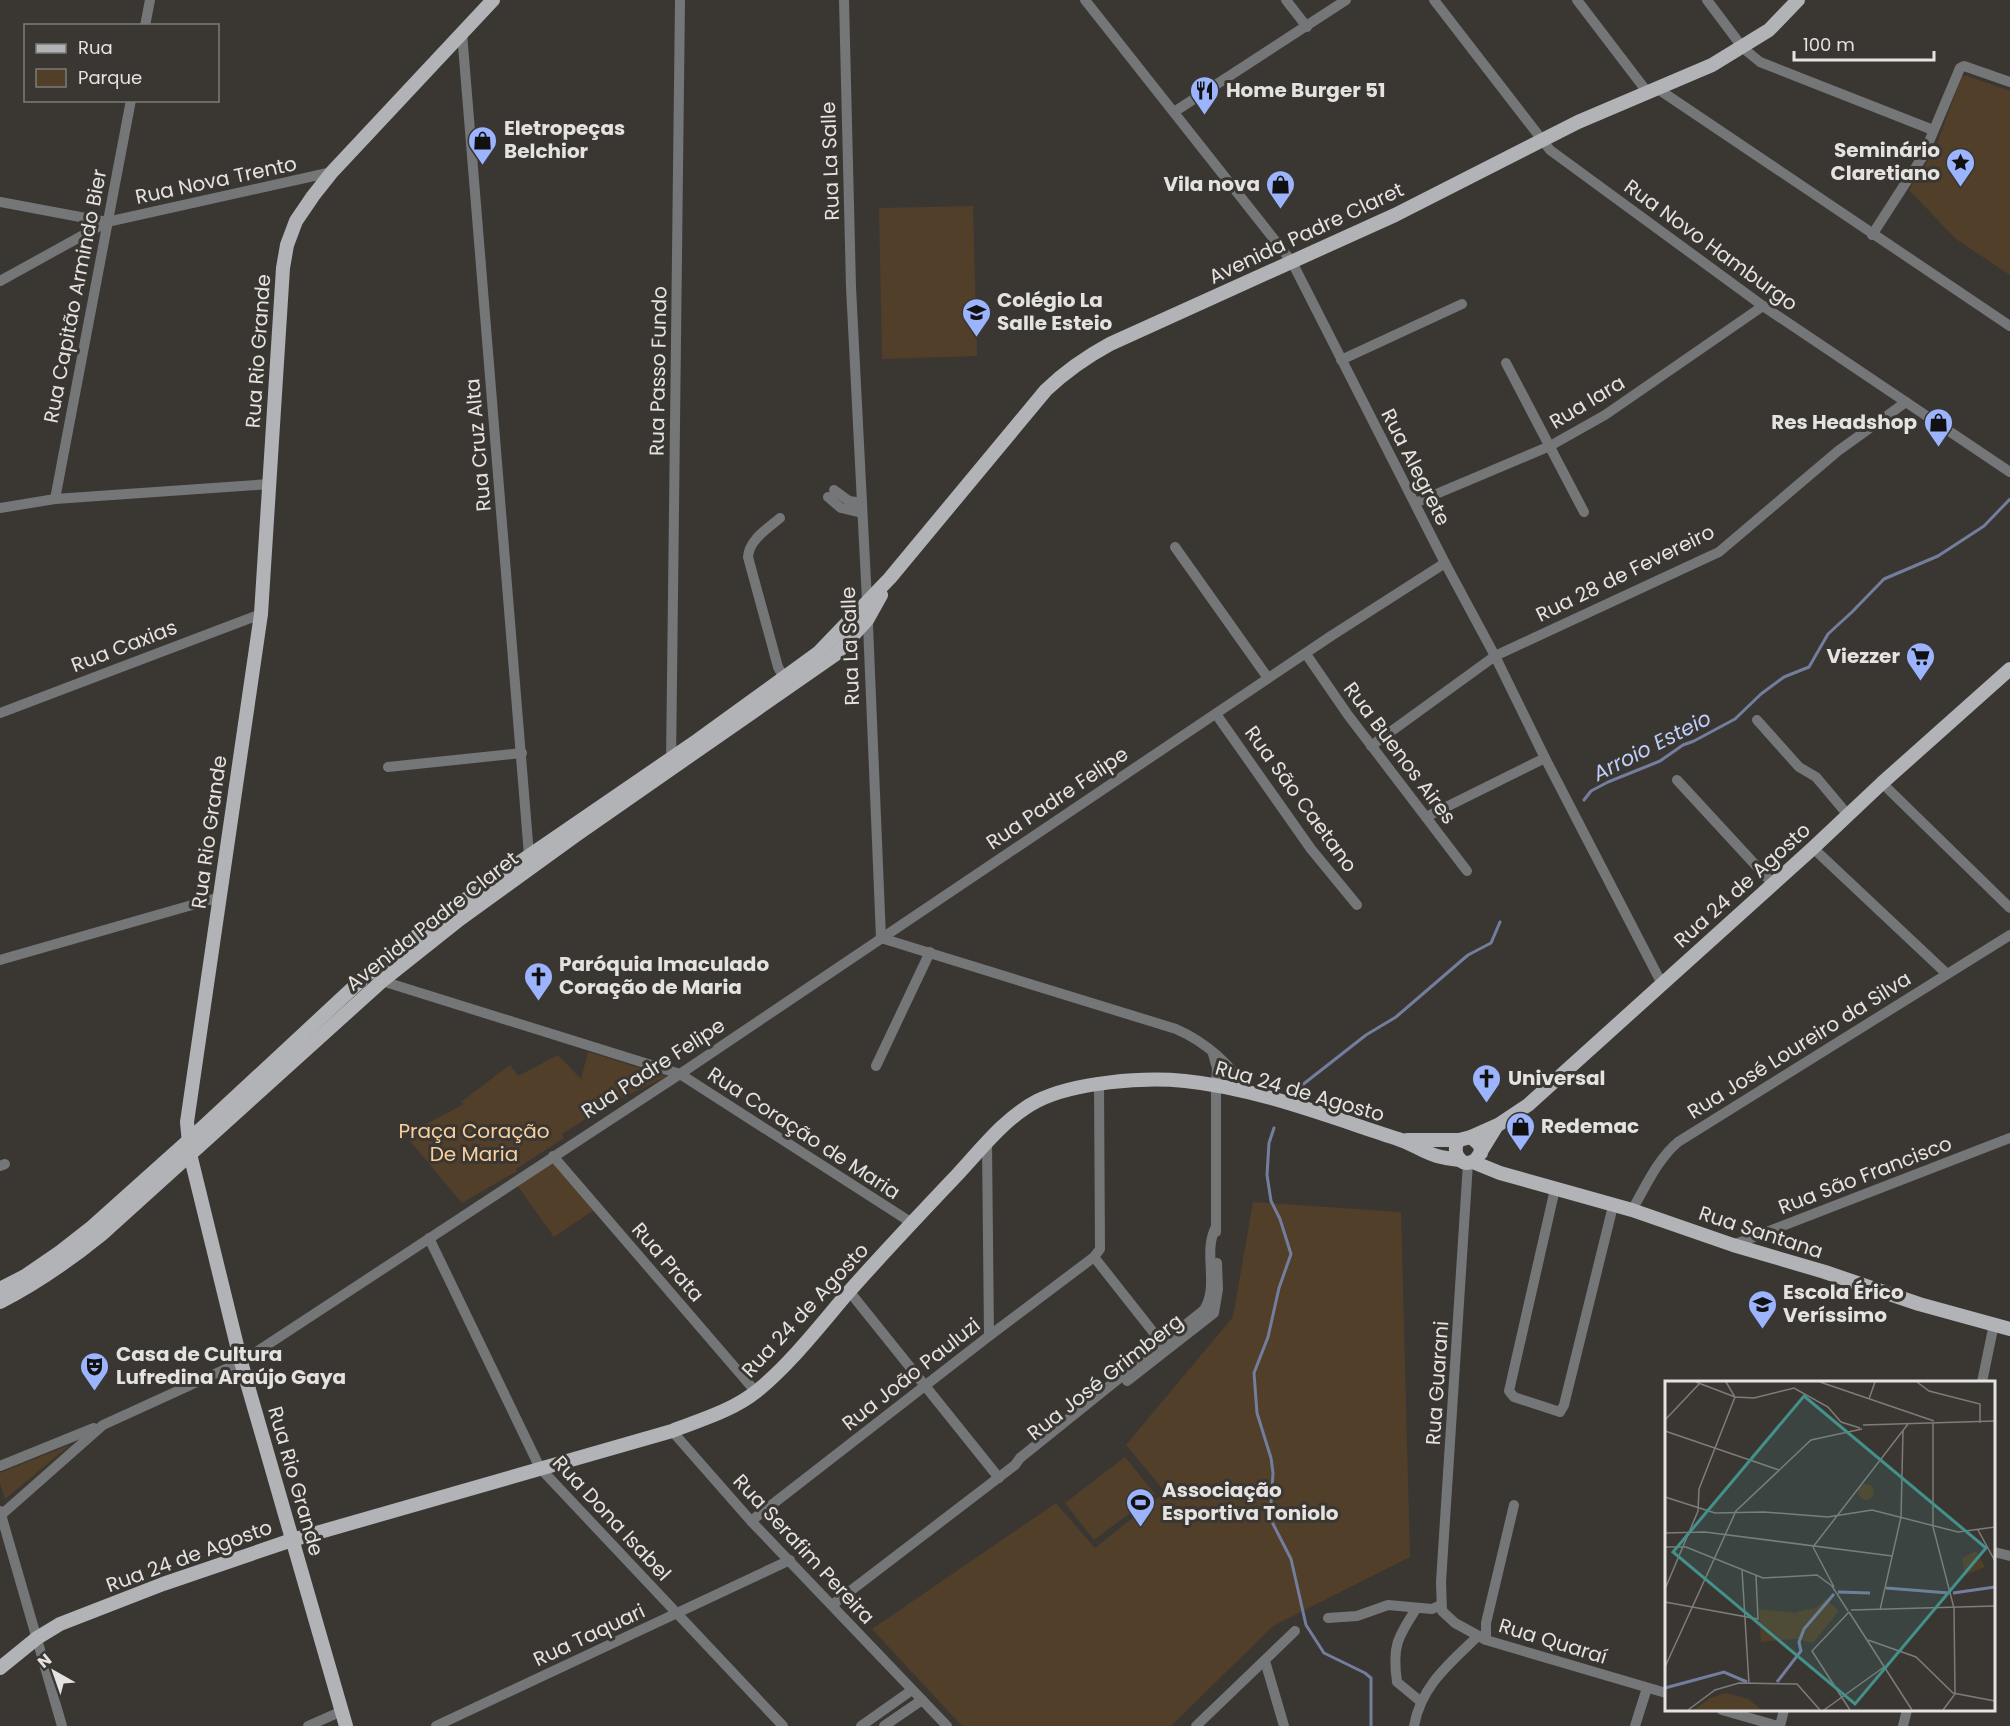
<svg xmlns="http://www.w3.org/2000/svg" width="2010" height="1726" viewBox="0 0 2010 1726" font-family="Poppins,sans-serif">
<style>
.green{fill:#513f29}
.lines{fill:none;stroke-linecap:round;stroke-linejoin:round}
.stream{stroke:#737e9e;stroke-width:3}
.minor{stroke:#757678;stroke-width:10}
.major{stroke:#b1b3b7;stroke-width:14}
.labels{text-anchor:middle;stroke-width:6;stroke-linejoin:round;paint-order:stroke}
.poi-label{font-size:20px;font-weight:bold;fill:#e5e3e1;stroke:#3a3733;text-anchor:start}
.street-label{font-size:20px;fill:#e5e3e1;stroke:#3a3733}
.park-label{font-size:20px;fill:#f9cf9d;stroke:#3a3733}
.water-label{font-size:21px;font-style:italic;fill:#bfcffb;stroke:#3a3733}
.inset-river{fill:none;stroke:#737e9e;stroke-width:3}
.inset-road{fill:none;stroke:#7e7c79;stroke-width:1.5}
.view{fill:#44918b;fill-opacity:0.15;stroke:#44918b;stroke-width:3}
.inset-edge{fill:none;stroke:#e5e3e1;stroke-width:3}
</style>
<rect width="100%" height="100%" fill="#3a3733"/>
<!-- green -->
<g class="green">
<path d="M1962 76H1967L2010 91V275L1956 239 1909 190 1935 149Z"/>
<path d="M973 206 977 356 882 359 879 208Z"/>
<path d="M588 1052 667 1076 606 1106 562 1134 564 1138 516 1169 517 1171 462 1203 409 1140 415 1137 411 1132 464 1104 461 1102 510 1065 518 1076 558 1055 581 1079Z"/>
<path d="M553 1160 594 1210 554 1237 517 1185Z"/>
<path d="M1253 1202 1401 1212 1410 1557 1273 1626 1171 1726H962L872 1629 1056 1503 1095 1548 1165 1492 1126 1445 1233 1317Z"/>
<path d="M70 1445 5 1499 0 1483V1473Z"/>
<path d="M1125 1457 1155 1494 1094 1540 1065 1503Z"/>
</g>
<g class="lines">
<!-- stream -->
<g class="stream">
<path d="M1584 800 1591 791 1608 782 1660 761 1683 745 1694 741 1735 719 1761 694 1784 677 1809 667 1828 634 1852 612 1884 579 1938 556 1984 526 2010 499"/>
<path d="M1292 1093 1366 1035 1396 1017 1468 955 1491 943 1500 922"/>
<path d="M1274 1128 1269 1143 1267 1175 1271 1201 1280 1219 1291 1254 1279 1288 1268 1337 1254 1373 1257 1413 1271 1458 1273 1473 1270 1518 1291 1559 1306 1625 1324 1653 1365 1673 1371 1678V1726"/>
</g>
<!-- minor -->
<g class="minor">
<path d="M844 0 851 287 867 601 881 938"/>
<path d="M1085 0 1292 262 1445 563 1495 656 1545 758 1662 984"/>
<path d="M1286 0 1307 27"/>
<path d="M1434 0 1550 150 1763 306 2010 472"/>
<path d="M1577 0 1648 93"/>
<path d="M1707 0 1743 48 1760 62 1933 130"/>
<path d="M145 26 150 0"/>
<path d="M462 33 529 855"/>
<path d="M1658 89 2010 326"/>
<path d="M1174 112 1346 0"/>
<path d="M0 202 107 222"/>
<path d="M1872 235 1923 156 1960 68 1964 66 2010 82"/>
<path d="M0 281 107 222 332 172"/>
<path d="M1341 360 1462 304"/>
<path d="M1506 363 1584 512"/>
<path d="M834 490 849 501 862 503"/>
<path d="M828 497 841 508 862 513"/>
<path d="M55 499 131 100"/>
<path d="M1415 503 1550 446 1605 415 1763 306"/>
<path d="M0 508 55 499 270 484"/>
<path d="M780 518C767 529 749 540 748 557L778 667 784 678"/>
<path d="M1175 547 1268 678"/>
<path d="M1306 654 1348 715 1467 871"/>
<path d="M0 713 261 614"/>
<path d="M1216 714 1311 849 1357 905"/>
<path d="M1757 720 1799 767 1816 777 1848 815"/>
<path d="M1371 746 1495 656 1719 552 1838 451 1906 402"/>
<path d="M671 764 680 0"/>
<path d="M388 767 522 753"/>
<path d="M1677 780 1773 884"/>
<path d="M1882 783 2010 908"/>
<path d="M1426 817 1545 758"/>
<path d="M1813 848 1947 974"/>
<path d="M881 938 1176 1029C1206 1042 1233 1066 1249 1094"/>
<path d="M0 960 220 897"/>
<path d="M378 978 382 981 680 1074 912 1223"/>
<path d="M1213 1054 1217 1068 1216 1086V1232"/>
<path d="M876 1066 930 952"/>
<path d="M1099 1085 1100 1249 1094 1257 1165 1347"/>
<path d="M987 1143 989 1336"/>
<path d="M553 1156 756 1392"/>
<path d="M1468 1163 1441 1582 1442 1611 1455 1623 1486 1640 1666 1693"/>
<path d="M0 1166 5 1164"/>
<path d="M1555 1189 1509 1391 1514 1397 1560 1412 1564 1405 1613 1206"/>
<path d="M1632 1210C1646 1186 1657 1160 1678 1142L2010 935"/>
<path d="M429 1238 540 1468 783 1726"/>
<path d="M1733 1245 2010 1138"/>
<path d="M849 1291 999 1478"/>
<path d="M1127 1381 1214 1313 1218 1289 1217 1263"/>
<path d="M1982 1382 1994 1324"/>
<path d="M672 1431 751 1521 947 1726"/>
<path d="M0 1466 94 1428"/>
<path d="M0 1511 62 1726"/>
<path d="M0 1516 103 1425 241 1362 680 1074 1331 636 1445 563"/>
<path d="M751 1521 989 1336 1094 1257"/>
<path d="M1994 1552 2010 1556"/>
<path d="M832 1605 1015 1465 1020 1458 1204 1310C1220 1285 1202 1252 1216 1227"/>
<path d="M1416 1609C1397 1638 1392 1647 1397 1682L1420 1701"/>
<path d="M1328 1618 1357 1616 1388 1605 1432 1609 1441 1605"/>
<path d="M1486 1640V1623L1514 1505"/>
<path d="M1265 1661 1284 1726"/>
<path d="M1722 1710 1778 1726"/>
<path d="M308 1726 342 1711"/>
<path d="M436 1726 790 1560"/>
<path d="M861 1726 912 1690"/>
<path d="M884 1726 922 1700"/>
<path d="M1196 1726 1295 1631"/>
<path d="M1414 1726C1421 1686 1450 1663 1478 1636"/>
<path d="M1635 1726 1647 1688"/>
<path d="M1780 1726 1784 1710"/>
<path d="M1903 1726 1907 1710"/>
</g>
<!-- major -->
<g class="major">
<path d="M1471 1137 1498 1125 1528 1105 1813 848 1882 783 2010 669"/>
<path d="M1407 1140H1459"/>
<path d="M1481 1153 1480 1145 1471 1137 1459 1140C1450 1152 1462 1170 1475 1160 1478 1158 1492 1133 1496 1127"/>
<path d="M1473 1162 1500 1173 1632 1210 1733 1245 1825 1272 1919 1304 2010 1329"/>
<path d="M0 1289 25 1276 60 1252 92 1227 188 1141 370 972 450 910 698 740 818 653 890 578 1046 390C1066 371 1086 357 1110 344L1395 215 1578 122 1712 65 1769 30 1798 0"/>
<path d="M0 1302C37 1283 70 1260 102 1234L382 981 460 919 576 835 836 654 867 620 881 595"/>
<path d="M0 1668 37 1638 60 1624 163 1584 292 1540 672 1431C700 1420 732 1411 757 1391 790 1364 818 1328 846 1295 882 1254 920 1214 958 1174 982 1148 1006 1117 1037 1101 1075 1082 1143 1077 1185 1081 1256 1088 1330 1117 1398 1139 1411 1143 1423 1152 1437 1156 1444 1158 1452 1159 1460 1160"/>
<path d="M346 1726 241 1362 190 1154 187 1122 261 614 283 268 287 245 296 221 313 196 332 172 493 0"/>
</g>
</g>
<!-- icons -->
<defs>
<symbol id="restaurant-pin" viewBox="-11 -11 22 30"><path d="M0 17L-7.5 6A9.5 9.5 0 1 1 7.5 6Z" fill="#9cb4fd" stroke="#3a3733"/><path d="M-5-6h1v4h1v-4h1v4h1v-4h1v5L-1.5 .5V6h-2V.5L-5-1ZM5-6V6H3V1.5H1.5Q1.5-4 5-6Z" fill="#111"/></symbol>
<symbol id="shop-pin" viewBox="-11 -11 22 30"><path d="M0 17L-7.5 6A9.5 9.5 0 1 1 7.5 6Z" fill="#9cb4fd" stroke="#3a3733"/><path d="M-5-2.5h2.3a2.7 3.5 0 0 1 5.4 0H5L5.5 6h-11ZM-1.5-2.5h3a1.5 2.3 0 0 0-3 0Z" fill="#111"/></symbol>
<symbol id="sight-pin" viewBox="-11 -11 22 30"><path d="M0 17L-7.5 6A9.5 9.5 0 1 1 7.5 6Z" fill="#9cb4fd" stroke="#3a3733"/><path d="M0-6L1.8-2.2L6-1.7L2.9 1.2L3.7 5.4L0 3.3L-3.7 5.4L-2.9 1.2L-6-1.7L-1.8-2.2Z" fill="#111"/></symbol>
<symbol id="school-pin" viewBox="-11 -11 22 30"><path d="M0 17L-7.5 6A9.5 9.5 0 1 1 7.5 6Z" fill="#9cb4fd" stroke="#3a3733"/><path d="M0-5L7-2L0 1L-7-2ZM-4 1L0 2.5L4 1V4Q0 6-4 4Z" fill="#111"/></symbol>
<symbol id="supermarket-pin" viewBox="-11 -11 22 30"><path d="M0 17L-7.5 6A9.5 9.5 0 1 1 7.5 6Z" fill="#9cb4fd" stroke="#3a3733"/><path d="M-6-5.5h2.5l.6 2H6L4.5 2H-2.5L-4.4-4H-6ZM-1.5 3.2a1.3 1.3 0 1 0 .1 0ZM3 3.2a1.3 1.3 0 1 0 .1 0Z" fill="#111"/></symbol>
<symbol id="church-pin" viewBox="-11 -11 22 30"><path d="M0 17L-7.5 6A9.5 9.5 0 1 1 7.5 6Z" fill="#9cb4fd" stroke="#3a3733"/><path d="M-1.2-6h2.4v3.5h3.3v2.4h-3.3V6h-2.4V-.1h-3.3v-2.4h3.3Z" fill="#111"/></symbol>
<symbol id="theatre-pin" viewBox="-11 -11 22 30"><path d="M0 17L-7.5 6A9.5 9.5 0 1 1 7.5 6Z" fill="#9cb4fd" stroke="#3a3733"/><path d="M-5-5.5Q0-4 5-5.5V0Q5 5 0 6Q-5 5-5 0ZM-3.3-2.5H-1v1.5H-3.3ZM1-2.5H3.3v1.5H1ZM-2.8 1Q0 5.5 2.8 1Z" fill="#111"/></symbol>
<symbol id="stadium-pin" viewBox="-11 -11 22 30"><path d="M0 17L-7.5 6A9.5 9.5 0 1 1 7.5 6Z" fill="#9cb4fd" stroke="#3a3733"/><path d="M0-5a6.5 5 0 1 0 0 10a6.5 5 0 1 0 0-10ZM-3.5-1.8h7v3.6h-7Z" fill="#111"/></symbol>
</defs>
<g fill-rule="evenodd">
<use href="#restaurant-pin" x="1188" y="74" width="33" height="45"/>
<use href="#shop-pin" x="466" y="124" width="33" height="45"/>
<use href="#sight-pin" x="1944" y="146" width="33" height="45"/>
<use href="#shop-pin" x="1264" y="168" width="33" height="45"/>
<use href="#school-pin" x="960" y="296" width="33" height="45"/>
<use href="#shop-pin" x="1922" y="406" width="33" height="45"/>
<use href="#supermarket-pin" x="1904" y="640" width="33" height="45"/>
<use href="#church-pin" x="522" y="960" width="33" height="45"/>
<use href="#church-pin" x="1470" y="1062" width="33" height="45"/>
<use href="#shop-pin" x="1504" y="1110" width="33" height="45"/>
<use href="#school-pin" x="1746" y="1288" width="33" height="45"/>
<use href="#theatre-pin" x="78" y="1350" width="33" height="45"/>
<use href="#stadium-pin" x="1124" y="1486" width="33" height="45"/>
</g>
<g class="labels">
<!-- poi labels -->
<g class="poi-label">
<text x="1226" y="97">Home Burger 51</text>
<text x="504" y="135">Eletropeças<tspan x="504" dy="23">Belchior</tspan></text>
<text x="1940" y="157" text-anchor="end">Seminário<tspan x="1940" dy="23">Claretiano</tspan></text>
<text x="1260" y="191" text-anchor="end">Vila nova</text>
<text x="997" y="307">Colégio La<tspan x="997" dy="23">Salle Esteio</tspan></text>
<text x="1917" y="429" text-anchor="end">Res Headshop</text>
<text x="1900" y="663" text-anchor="end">Viezzer</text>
<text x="559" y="971">Paróquia Imaculado<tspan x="559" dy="23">Coração de Maria</tspan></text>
<text x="1508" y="1085">Universal</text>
<text x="1541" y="1133">Redemac</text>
<text x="1783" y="1299">Escola Érico<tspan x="1783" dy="23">Veríssimo</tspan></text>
<text x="116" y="1361">Casa de Cultura<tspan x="116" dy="23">Lufredina Araújo Gaya</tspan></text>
<text x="1162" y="1497">Associação<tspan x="1162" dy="23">Esportiva Toniolo</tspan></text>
</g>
<!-- street labels -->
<g class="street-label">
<text transform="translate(830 161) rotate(-92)" y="7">Rua La Salle</text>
<text transform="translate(216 180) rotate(-12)" y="7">Rua Nova Trento</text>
<text transform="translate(1306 233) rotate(-25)" y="7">Avenida Padre Claret</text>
<text transform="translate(1711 245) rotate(36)" y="7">Rua Novo Hamburgo</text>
<text transform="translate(75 296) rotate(-79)" y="7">Rua Capitão Armindo Bier</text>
<text transform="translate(258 351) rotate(-86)" y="7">Rua Rio Grande</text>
<text transform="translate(658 371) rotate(-89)" y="7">Rua Passo Fundo</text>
<text transform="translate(1587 402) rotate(-31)" y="7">Rua Iara</text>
<text transform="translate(478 445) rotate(-95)" y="7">Rua Cruz Alta</text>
<text transform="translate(1416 467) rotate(63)" y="7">Rua Alegrete</text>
<text transform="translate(1625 573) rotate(-26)" y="7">Rua 28 de Fevereiro</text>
<text transform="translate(124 646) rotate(-21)" y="7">Rua Caxias</text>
<text transform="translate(850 646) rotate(-92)" y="7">Rua La Salle</text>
<text transform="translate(1400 753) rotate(53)" y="7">Rua Buenos Aires</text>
<text transform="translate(1057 798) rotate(-34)" y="7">Rua Padre Felipe</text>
<text transform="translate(1301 799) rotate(54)" y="7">Rua São Caetano</text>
<text transform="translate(209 832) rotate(-82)" y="7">Rua Rio Grande</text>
<text transform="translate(1742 885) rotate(-42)" y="7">Rua 24 de Agosto</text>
<text transform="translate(432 921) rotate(-38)" y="7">Avenida Padre Claret</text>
<text transform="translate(1799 1045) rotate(-32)" y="7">Rua José Loureiro da Silva</text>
<text transform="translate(653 1068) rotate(-33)" y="7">Rua Padre Felipe</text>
<text transform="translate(1300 1091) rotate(16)" y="7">Rua 24 de Agosto</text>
<text transform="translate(804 1133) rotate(33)" y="7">Rua Coração de Maria</text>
<text transform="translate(1865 1175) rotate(-21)" y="7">Rua São Francisco</text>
<text transform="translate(1761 1232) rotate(18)" y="7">Rua Santana</text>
<text transform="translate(668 1262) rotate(49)" y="7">Rua Prata</text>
<text transform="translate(805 1310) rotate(-47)" y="7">Rua 24 de Agosto</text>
<text transform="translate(911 1374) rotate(-38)" y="7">Rua João Pauluzi</text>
<text transform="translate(1105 1377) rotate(-38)" y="7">Rua José Grimberg</text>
<text transform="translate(1437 1383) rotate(-86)" y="7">Rua Guarani</text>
<text transform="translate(296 1481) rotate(74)" y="7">Rua Rio Grande</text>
<text transform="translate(612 1518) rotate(47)" y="7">Rua Dona Isabel</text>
<text transform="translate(804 1549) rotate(47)" y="7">Rua Serafim Pereira</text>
<text transform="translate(189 1556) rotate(-20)" y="7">Rua 24 de Agosto</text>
<text transform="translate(589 1635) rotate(-25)" y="7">Rua Taquari</text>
<text transform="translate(1553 1641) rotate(17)" y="7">Rua Quaraí</text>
</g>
<!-- park labels -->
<g class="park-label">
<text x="474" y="1138">Praça Coração<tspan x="474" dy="23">De Maria</tspan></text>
</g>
<!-- water labels -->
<g class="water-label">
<text transform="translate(1652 746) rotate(-27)" y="7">Arroio Esteio</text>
</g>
</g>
<!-- overview -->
<g transform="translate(1665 1381)">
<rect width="330" height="330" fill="#3a3733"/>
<path d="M193 111a8 8 0 1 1 16 0a8 8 0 1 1-16 0ZM311 170 320 186 300 194 297 177ZM161 218 174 230 148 262 131 258 96 261 94 228 130 232 131 238V231L151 227ZM61 312 83 318 97 329H29L45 317Z" fill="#513f29"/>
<path class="inset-river" d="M221 207 284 212M173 211 205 212M288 212 330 206M112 301 136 270 134 261 139 248 169 213M0 307 59 291 82 301"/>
<path class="inset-road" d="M31 1 70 16 89 17 129 7 163 26 176 41 195 47M155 1 269 40M252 1 264 10 315 23V42M204 18 210 1M0 39 35 2M268 42V146L289 227 290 313 278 329M198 44 330 40M0 50 114 89M0 116 50 132 99 131 163 136 207 129 293 151 330 146M313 149 330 180M0 152 40 151 227 175M0 166H21L98 197 152 194 167 205 183 230M148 166 243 43M148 166 169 206M77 189 84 303M0 208 33 130 34 108 70 16 61 1M0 221 93 238 91 195M186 229 330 225M215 229 236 136 238 50M184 231 147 270 185 329M184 231 247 329M203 259 251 276 288 312 330 320M0 286 71 130 146 59 197 48M23 329 50 309 74 302 132 303 155 329M159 329 219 286"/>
<path class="view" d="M139 15 321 167 190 323 8 171Z"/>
<rect width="330" height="330" class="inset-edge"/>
</g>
<!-- legend -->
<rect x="24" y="24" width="195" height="78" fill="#3a3733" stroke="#7e7c79" stroke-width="1.5"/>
<rect x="36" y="44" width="30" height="9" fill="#b1b3b7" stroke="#7e7c79" stroke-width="1.5"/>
<text x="78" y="54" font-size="18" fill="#e5e3e1">Rua</text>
<rect x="36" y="69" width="30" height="18" fill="#513f29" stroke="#7e7c79" stroke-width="1.5"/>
<text x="78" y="84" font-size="18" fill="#e5e3e1">Parque</text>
<!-- north arrow -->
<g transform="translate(54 1672) rotate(320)" stroke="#3a3733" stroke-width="4.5" paint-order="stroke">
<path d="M0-4.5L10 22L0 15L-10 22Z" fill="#e5e3e1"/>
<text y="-9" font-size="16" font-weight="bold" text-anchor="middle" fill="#e5e3e1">N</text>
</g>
<!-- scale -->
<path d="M1794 51v9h140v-9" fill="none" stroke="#e5e3e1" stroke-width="3"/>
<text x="1803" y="51" font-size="18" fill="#e5e3e1" stroke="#3a3733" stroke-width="4.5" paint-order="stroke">100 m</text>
</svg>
